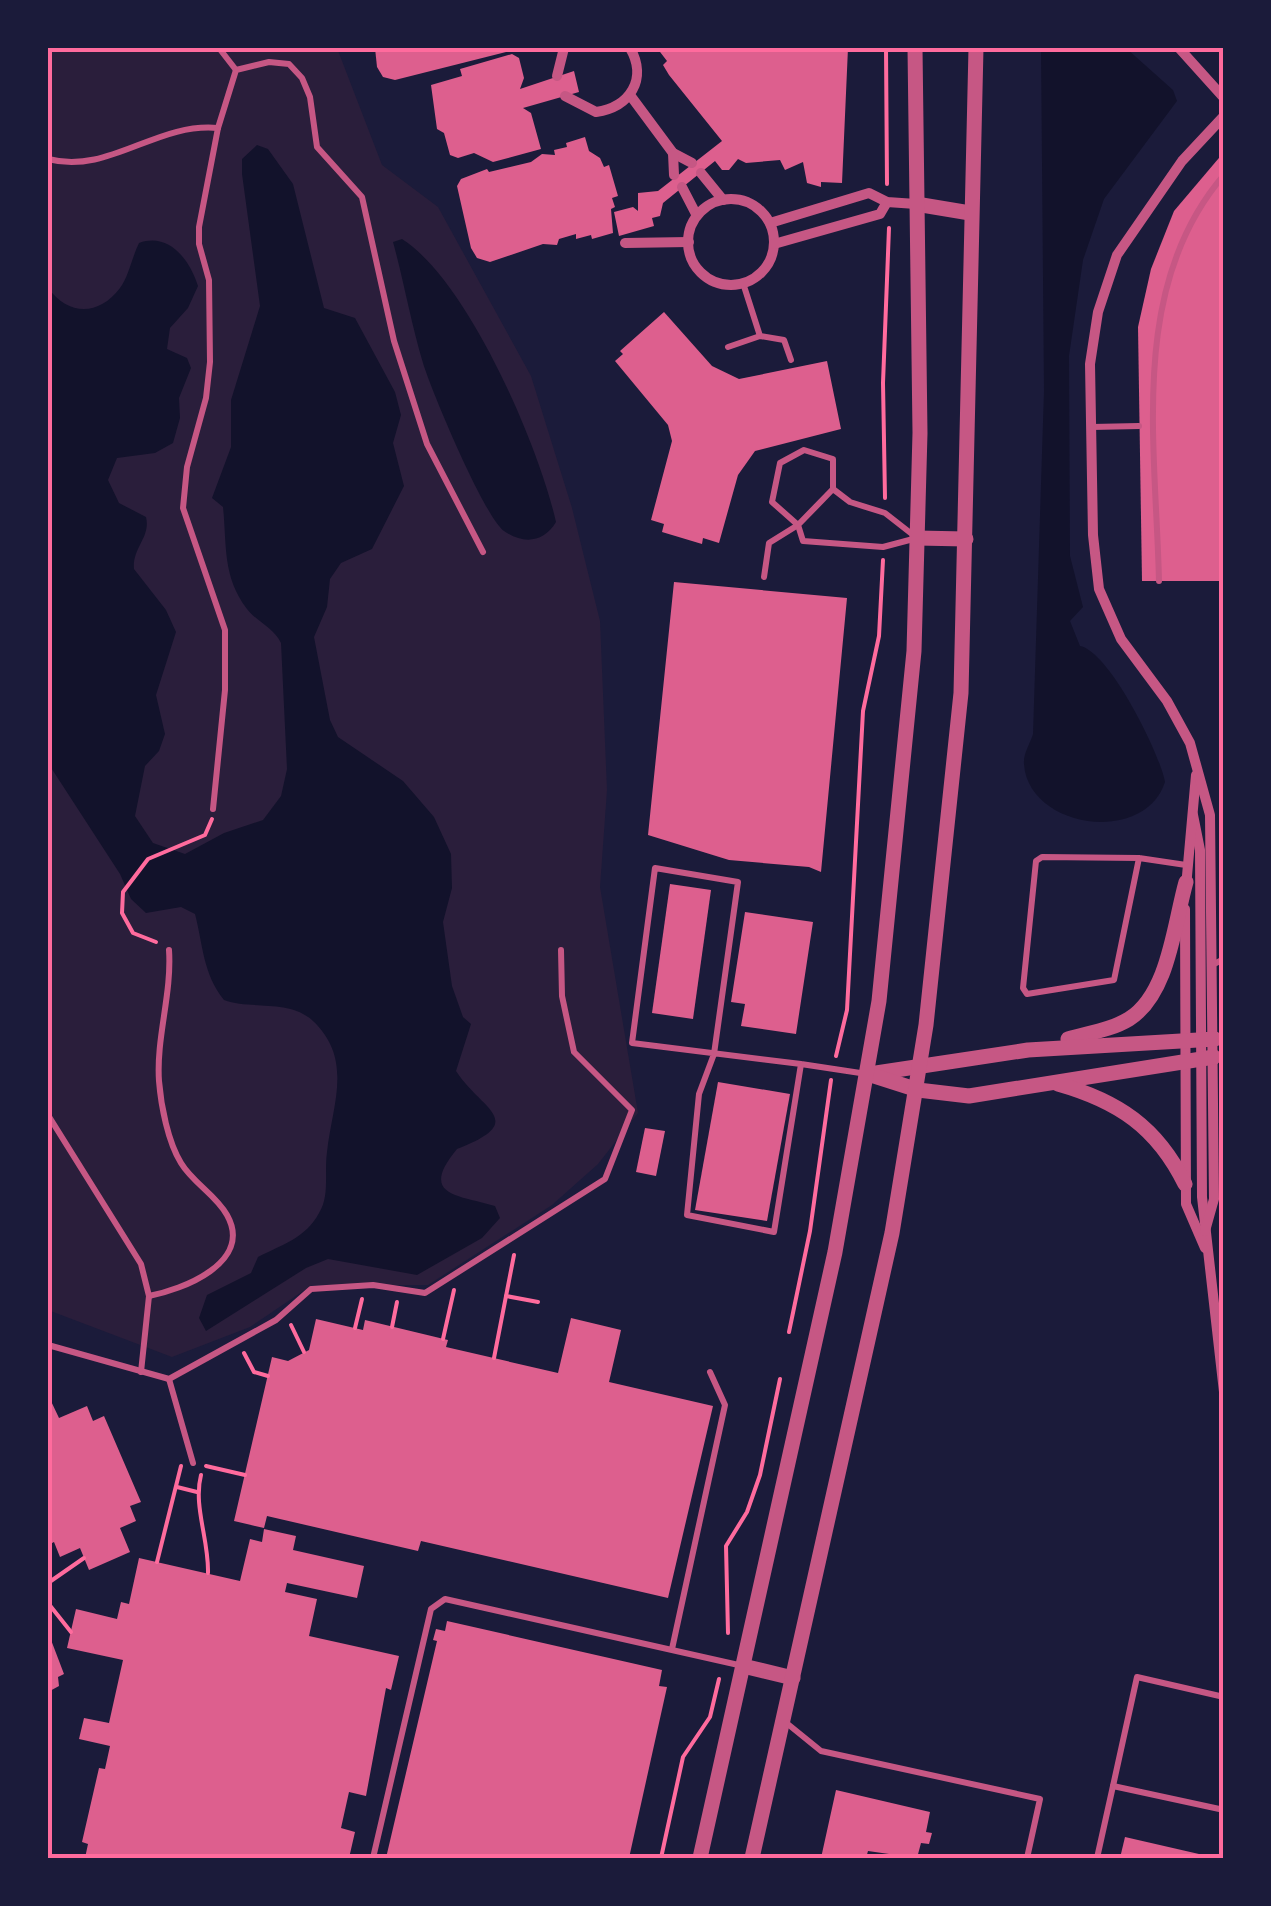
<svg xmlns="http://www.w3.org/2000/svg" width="1271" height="1906" viewBox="0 0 1271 1906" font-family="Lora,serif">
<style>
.green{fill:#2a1e3b}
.water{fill:#12122b}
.building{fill:#dd5f8e}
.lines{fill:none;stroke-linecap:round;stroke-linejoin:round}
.path{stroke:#ff6b9d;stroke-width:4}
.service{stroke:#c65784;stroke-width:6}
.minor{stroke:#c65784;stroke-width:10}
.tertiary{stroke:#c65784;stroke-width:15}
.neatline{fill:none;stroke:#ff6b9d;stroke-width:4}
</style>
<rect width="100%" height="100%" fill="#1b1b3a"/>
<!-- green -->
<path class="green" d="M48 48H337L382 165 438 207 531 376 572 508 600 621 607 790 600 887 638 1113 598 1164 552 1205 428 1285H312L250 1327 172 1357 48 1310Z"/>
<!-- water -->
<g class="water">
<path d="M1041 48H1126L1173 90 1177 101 1104 199 1083 260 1069 356 1070 556 1083 607 1070 621 1080 646C1109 651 1160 753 1165 782 1144 846 1028 828 1024 764 1023 754 1030 744 1033 734L1044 391Z"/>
<path d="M257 145 268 149 293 184 324 308 355 318 395 392 401 415 393 443 404 486 372 549 341 563 330 579 327 607 314 637 330 720 338 737 403 781 434 817 451 854 452 888 443 922 452 986 463 1017 471 1024 456 1071C481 1110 530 1121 457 1149 417 1197 461 1195 495 1206L500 1218 482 1238 417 1275 328 1259 306 1268 206 1331 199 1318 207 1295 251 1273 258 1257C281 1245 306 1238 319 1213 330 1195 324 1173 327 1152 332 1105 354 1060 313 1021 290 999 251 1010 224 1000 203 974 203 945 195 914L181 907 146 913 131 899 120 874 48 763V288C68 315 98 317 120 288 129 276 132 257 139 243 169 232 190 260 198 286L188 308 170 328 167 349 187 358 191 368 179 398 180 418 173 443 155 453 117 458 108 480 119 503 146 517C151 537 132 548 134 569L166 610 176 632 156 695 165 734 159 751 145 766 135 816 153 843 185 854 224 833 263 820 281 796 287 769 281 643C274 628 257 622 247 609 222 576 227 545 223 507L212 498 231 447V400L260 306 242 174V159Z"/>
<path d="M402 239C468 281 539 446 556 522 544 542 524 545 504 531 485 518 431 390 423 363 411 323 404 282 393 242Z"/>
</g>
<!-- building -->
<g class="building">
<path d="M375 48H518V49L395 80 383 77 377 67Z"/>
<path d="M657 48H848L842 183 821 182V187L807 183 803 162 785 170 780 160 746 163 738 159 729 170H722L715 161 663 203 660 216 652 218 654 226 619 236 614 212 633 207 638 211V193L658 191 722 141 669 75 663 65 667 61Z"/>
<path d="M512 54 519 58 524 78 520 89 574 71 579 92 523 108 531 113 541 149 493 162 474 153 458 158 450 155 444 133 437 129 431 85 462 76 460 69Z"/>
<path d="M585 137 589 151 600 158 604 167 609 165 618 196 612 198 615 207 611 209 613 233 592 239 591 235 576 239V234L559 239 557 245 543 244 490 262 477 258 471 248 457 186 461 179 487 169 489 172 531 162 542 154 555 155 554 150 567 147 566 143Z"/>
<path d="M1224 152V581H1142L1138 327 1151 269 1174 211Z"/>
<path d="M664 312 712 366 739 379 827 361 841 429 755 451 738 475 719 543 703 538 702 544 662 532 664 524 651 520 672 441 668 425 615 361 623 354 620 351Z"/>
<path d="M674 582 847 598 821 872 809 867 729 860 648 835Z"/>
<path d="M670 884 711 890 693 1019 652 1013Z"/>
<path d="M745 912 813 922 796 1034 741 1026 745 1004 731 1002Z"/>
<path d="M718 1082 790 1094 767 1221 695 1210Z"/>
<path d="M645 1128 665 1131 656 1176 636 1172Z"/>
<path d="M571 1318 621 1330 609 1382 713 1406 668 1598 421 1541 418 1551 267 1516 264 1528 234 1521 272 1357 288 1361 309 1350 316 1319 363 1330 365 1320 448 1340 446 1347 558 1373Z"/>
<path d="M50 1399 59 1418 87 1406 93 1421 104 1416 141 1502 130 1506 136 1521 120 1528 130 1552 89 1570 80 1548 60 1557 54 1542 48 1545Z"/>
<path d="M264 1529 296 1536 293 1550 364 1566 357 1598 287 1583 285 1592 317 1599 309 1636 399 1656 391 1690 386 1688 366 1796 349 1792 341 1828 355 1832 349 1858H85L88 1844 82 1842 99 1768 105 1769 110 1746 79 1739 84 1718 109 1723 123 1660 67 1648 76 1609 117 1619 121 1602 129 1604 139 1558 240 1581 250 1539 262 1542Z"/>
<path d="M447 1621 662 1670 659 1686 667 1687 629 1858H386L437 1641 433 1640 436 1629 445 1631Z"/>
<path d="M48 1632 64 1674 58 1677 59 1686 48 1692Z"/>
<path d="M836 1790 930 1812 926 1832 932 1833 929 1844 921 1843 917 1858 868 1851 866 1858H821Z"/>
<path d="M1125 1837 1212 1857V1858H1120Z"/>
</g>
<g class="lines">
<!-- path -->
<g class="path">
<path d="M886 48 887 184"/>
<path d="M885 498 883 383 889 228"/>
<path d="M156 942 133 933 122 913 123 892 148 859 205 835 212 819"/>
<path d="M836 1056 847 1010 863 711 879 636 883 560"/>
<path d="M506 1296 538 1302"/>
<path d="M291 1325 304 1352"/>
<path d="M392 1327 397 1302"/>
<path d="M355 1328 362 1299"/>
<path d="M789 1332 810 1231 831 1080"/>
<path d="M443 1339 454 1290"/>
<path d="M244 1353 254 1372 268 1376"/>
<path d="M494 1358 514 1255"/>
<path d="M206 1466 245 1475"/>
<path d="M201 1475C193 1506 209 1540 208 1573"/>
<path d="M177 1487 197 1492"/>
<path d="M157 1562 181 1466"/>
<path d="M48 1583 84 1558"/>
<path d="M48 1603 71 1632"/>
<path d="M728 1633 726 1546 747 1512 760 1475 780 1379"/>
<path d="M661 1858 683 1757 710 1717 719 1679"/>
</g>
<!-- service -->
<g class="service">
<path d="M219 48 236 70"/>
<path d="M48 159C109 175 156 122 218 128"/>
<path d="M743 283 760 336"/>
<path d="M728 347 760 336 784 340 791 360"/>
<path d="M1092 427 1139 426"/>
<path d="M833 489 850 502 885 513 917 538 883 547 803 541 798 525Z"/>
<path d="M764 577 769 543 798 525 772 502 780 463 804 450 833 459V489"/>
<path d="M1159 581C1156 445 1128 286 1224 175"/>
<path d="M213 809 225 690V630L183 508 187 467 206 398 210 362 209 280 199 244V227L218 128 236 70 269 62 289 64 302 78 310 97 317 147 362 197 394 341 427 444 483 552"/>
<path d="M1139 858 1114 980 1027 994 1023 988 1036 861 1042 857 1139 858 1186 865"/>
<path d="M1214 964 1224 959"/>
<path d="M801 1064 774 1232 687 1215 699 1094 714 1054 738 882 655 868 632 1043 801 1064 867 1074"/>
<path d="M48 1115 141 1264 149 1296 141 1372"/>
<path d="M149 1296C181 1290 254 1263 227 1215 216 1195 193 1183 181 1163 168 1142 161 1106 159 1081 156 1038 172 994 169 950"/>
<path d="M48 1345 169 1379 276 1320 311 1289 373 1285 425 1293 605 1179 632 1110 574 1052 562 996 561 950"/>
<path d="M169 1379 193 1463"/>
<path d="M672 1649 725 1405 710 1372"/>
<path d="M784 1721 821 1751 1040 1799 1027 1858"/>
<path d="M1113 1786 1137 1677 1224 1697"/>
<path d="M373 1858 431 1609 445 1599 743 1666"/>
<path d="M1097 1858 1113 1786 1224 1810"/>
</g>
<!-- minor -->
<g class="minor">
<path d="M1179 48 1224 98"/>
<path d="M557 76 564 48"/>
<path d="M630 95 673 153 692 163"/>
<path d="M565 96 596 112C630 107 648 79 630 48"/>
<path d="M673 153 674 175"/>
<path d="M701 173 723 200"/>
<path d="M682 187 696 214"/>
<circle cx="731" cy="242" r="43"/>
<path d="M770 223 869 193 887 202 916 204"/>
<path d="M625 243 689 242"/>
<path d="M774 244 880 214 887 202"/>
<path d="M1193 815 1200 850 1202 1197 1224 1392"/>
<path d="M1186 887 1196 775"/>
<path d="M1185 909 1186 1204 1205 1248"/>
<path d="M1205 1231 1214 1199 1210 815 1190 743 1167 701 1121 639 1099 589 1093 535 1090 364 1098 312 1117 255 1182 161 1224 116"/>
</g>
<!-- tertiary -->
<g class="tertiary">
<path d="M916 204 970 213"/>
<path d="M917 538 966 539"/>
<path d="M1068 1039C1088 1033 1111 1030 1129 1019 1169 994 1174 924 1186 882"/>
<path d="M876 1073 1028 1050 1215 1039"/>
<path d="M868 1074 918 1090 969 1096 1214 1057"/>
<path d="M1058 1084C1118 1101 1157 1127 1185 1184"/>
<path d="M743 1666 793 1678"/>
<path d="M700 1858 835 1252 879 1001 914 651 920 433 915 48"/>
<path d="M752 1858 892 1233 926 1025 961 693 976 48"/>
</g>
</g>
<!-- border -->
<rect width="1271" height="1906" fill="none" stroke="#1b1b3a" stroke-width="100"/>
<rect x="50" y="50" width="1171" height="1806" class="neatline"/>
</svg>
